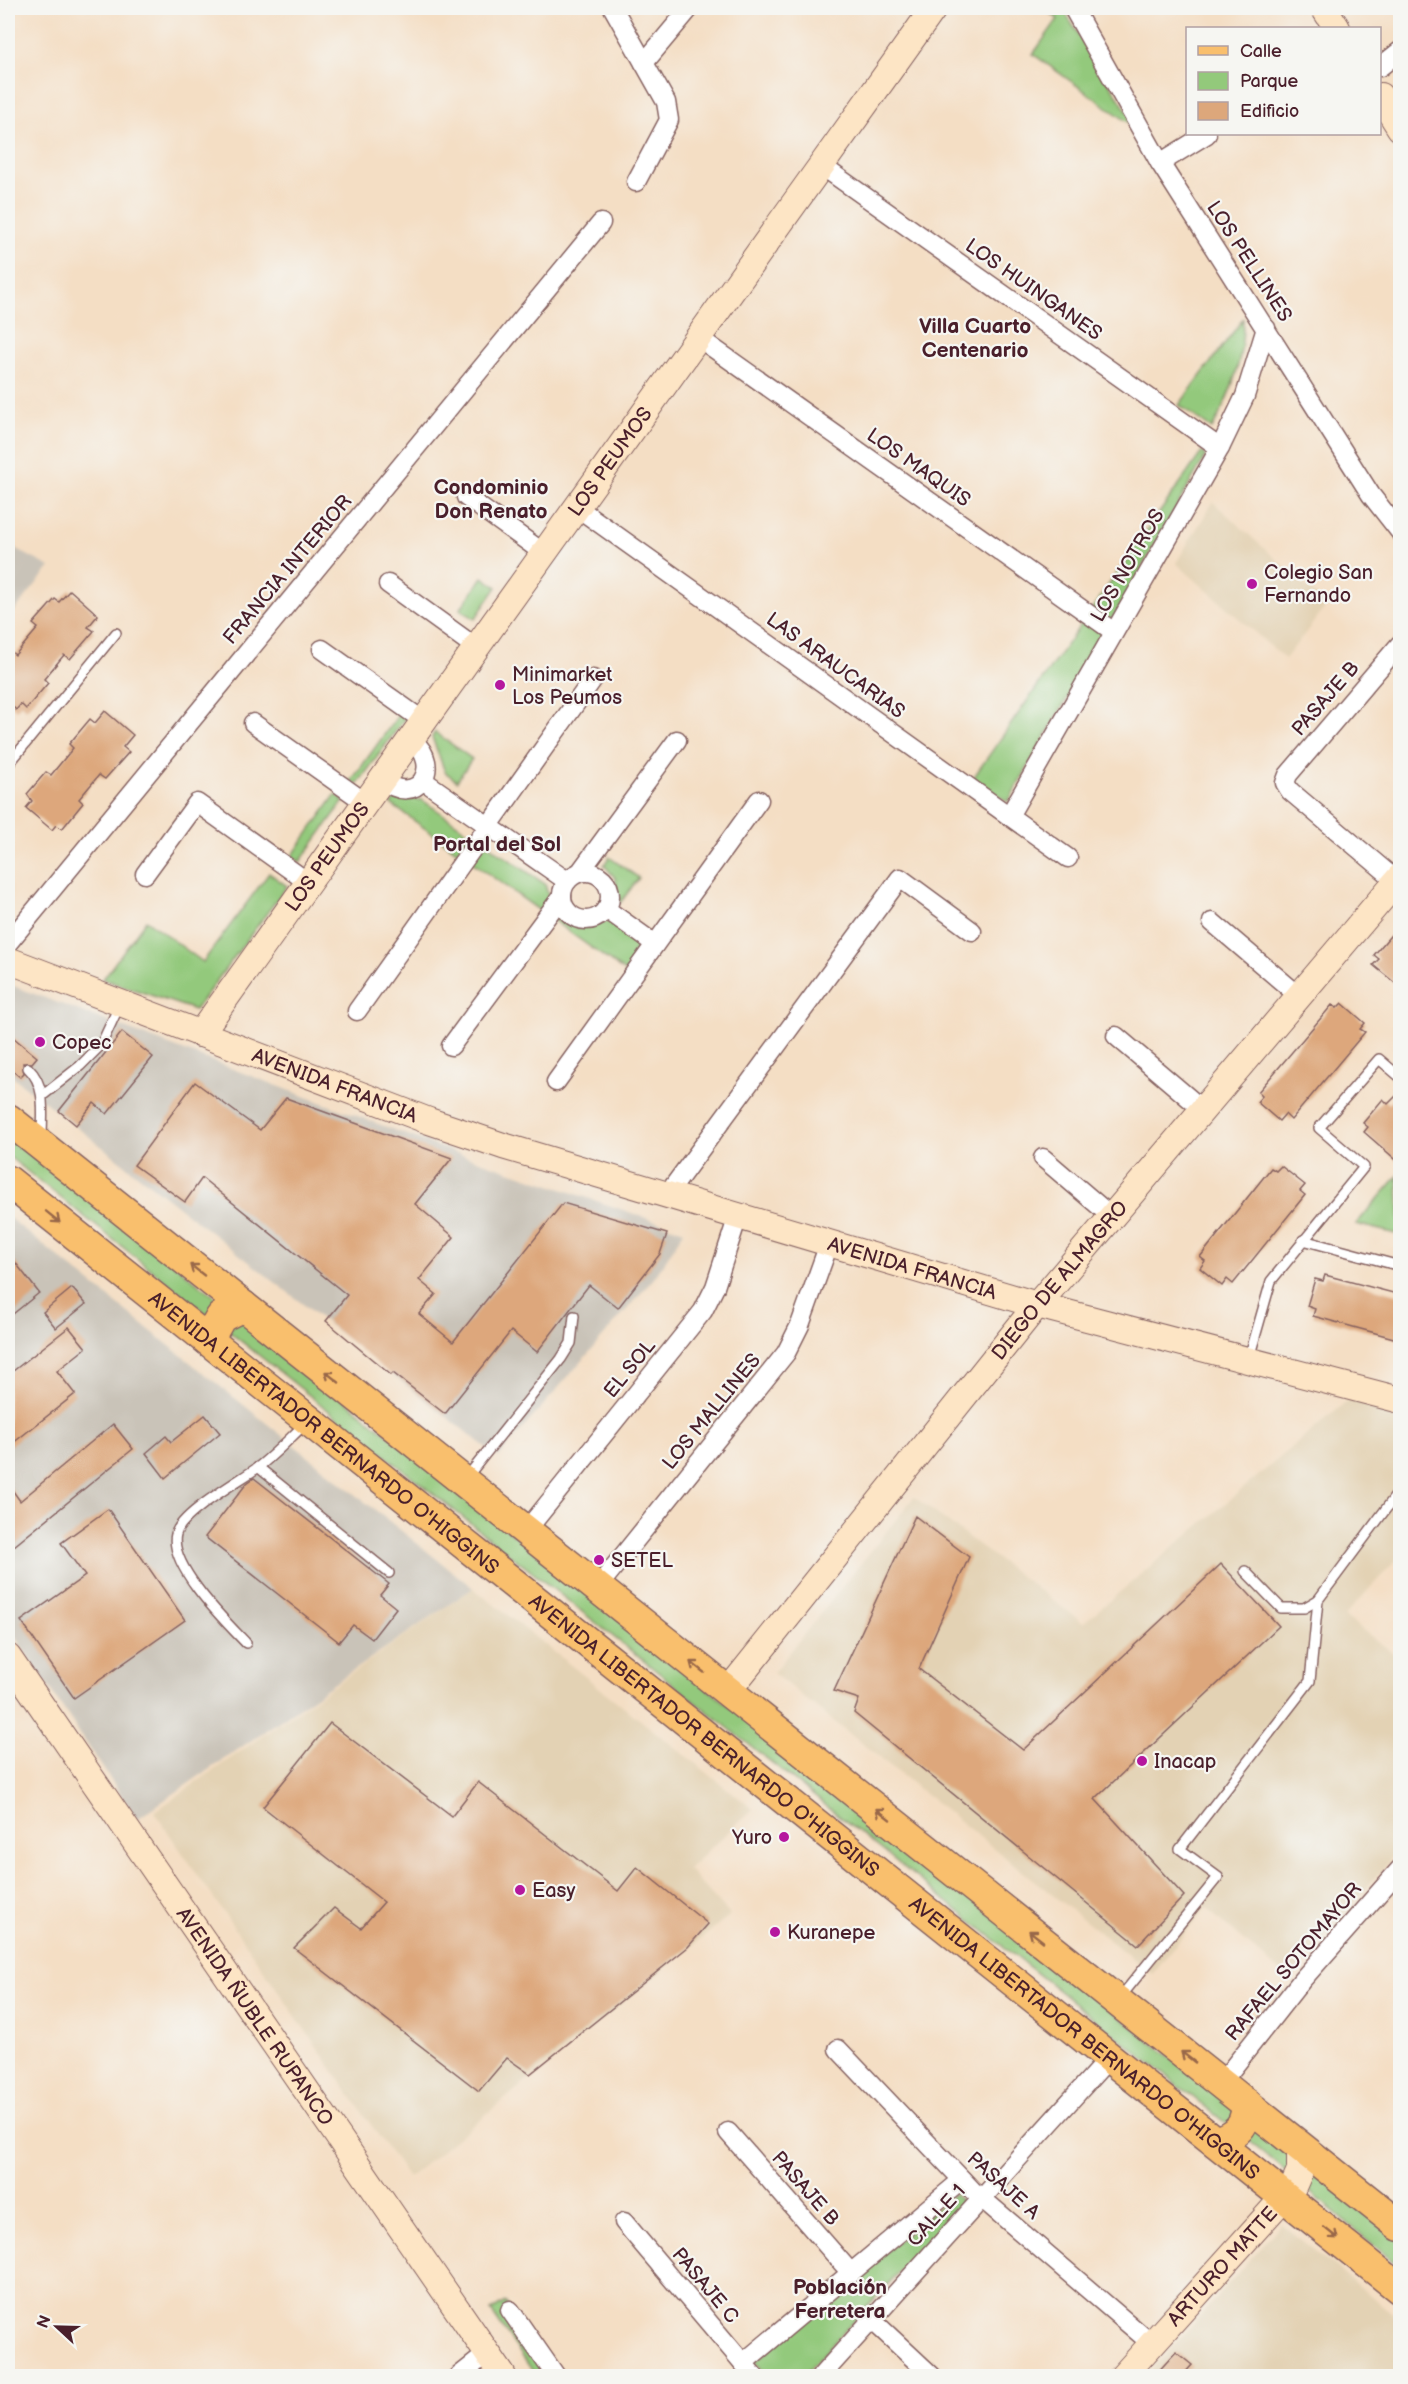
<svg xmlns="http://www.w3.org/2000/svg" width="1408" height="2384" viewBox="0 0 1408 2384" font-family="'Balsamiq Sans',sans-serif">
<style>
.built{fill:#e3d2b4}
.industrial{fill:#c9c3b8}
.green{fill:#93c97b;stroke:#6e7453;stroke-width:1.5}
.building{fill:#dda77b}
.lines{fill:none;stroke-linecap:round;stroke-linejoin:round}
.lane-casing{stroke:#866261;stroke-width:12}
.street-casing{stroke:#866261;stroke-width:21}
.secondary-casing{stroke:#866261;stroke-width:28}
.primary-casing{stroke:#866261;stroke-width:33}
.lane{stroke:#fff;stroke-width:9}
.street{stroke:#fff;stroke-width:18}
.secondary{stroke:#fde5c5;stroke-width:26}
.primary{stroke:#f9bf6d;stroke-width:30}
.oneway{stroke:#996749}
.poi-dot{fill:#b5179e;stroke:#f6f6f2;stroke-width:2}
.labels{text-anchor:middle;stroke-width:4.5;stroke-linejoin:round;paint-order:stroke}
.street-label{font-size:20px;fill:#4a1f2b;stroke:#f6f6f2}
.poi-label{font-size:20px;fill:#4a1f2b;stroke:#f6f6f2;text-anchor:start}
.neighbourhood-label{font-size:21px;font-weight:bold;fill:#4a1f2b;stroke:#f6f6f2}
</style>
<rect width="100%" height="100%" fill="#f6f6f2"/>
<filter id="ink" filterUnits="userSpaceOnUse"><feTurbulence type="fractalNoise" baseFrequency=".0167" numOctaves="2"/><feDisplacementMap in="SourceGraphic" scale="12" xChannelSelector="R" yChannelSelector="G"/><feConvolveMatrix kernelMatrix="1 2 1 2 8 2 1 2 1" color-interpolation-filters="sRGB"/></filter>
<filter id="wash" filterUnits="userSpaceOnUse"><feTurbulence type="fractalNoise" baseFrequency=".008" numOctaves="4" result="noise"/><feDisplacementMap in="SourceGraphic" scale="24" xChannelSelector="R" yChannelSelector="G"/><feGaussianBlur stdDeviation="1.35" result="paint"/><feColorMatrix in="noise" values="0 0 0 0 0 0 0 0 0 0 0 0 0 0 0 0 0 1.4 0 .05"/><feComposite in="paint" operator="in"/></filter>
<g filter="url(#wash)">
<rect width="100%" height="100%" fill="#f4dec4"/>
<!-- built -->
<g class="built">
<path d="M1213 502 1327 605 1285 659 1176 563Z"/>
<path d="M1351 1398 1400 1411V1556L1344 1616 1400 1658V1848L1290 1980 1206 1908 1152 1974 773 1673 914 1497 1083 1623Z"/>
<path d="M473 1588 753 1809 688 1869 730 1915 408 2178 154 1812Z"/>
<path d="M1281 2224 1400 2319V2376H1147Z"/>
</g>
<!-- industrial -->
<g class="industrial">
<path d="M8 545 50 567 8 619Z"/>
<path d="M8 984 439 1147 684 1231 655 1277 498 1457 8 1073Z"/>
<path d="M8 1217 473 1588 137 1819 8 1626Z"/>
</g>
<!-- green -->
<g class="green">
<path d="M1043 8H1062L1139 130 1033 54 1058 19Z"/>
<path d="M1243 319C1244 360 1231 394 1212 429L1179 405Z"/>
<path d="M1202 452 1206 455 1008 802 973 778Z"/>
<path d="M483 577 497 587 475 619 460 609Z"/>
<path d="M399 714 405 718 357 785 351 781Z"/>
<path d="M435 732 472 759 457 781 445 772 432 737Z"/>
<path d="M336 794 344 801 300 862 292 856Z"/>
<path d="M395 798 422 800 545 884C550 906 560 916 578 928L611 921 644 945 625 972 391 804Z"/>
<path d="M609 857 639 878 620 903 617 901 616 879 604 865Z"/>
<path d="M269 873 287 886 195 1010 103 979 146 920 203 962Z"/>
<path d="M8 1132 1400 2240V2267L1276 2163 8 1156Z"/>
<path d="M1398 1176 1400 1235 1356 1224Z"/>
<path d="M954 2194 963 2203 803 2376H768L755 2362Z"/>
<path d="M505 2302 557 2376H536L491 2311Z"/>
</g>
<g id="blocks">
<!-- building -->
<g class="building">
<path d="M70 590 98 615 88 627 94 631 70 659 64 655 44 679 48 683 26 709 21 704 16 710 8 702V649L15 655 38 628 33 624 55 599 59 602Z"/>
<path d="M105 711 133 735 123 747 129 752 105 779 99 775 79 799 83 803 62 829 56 825 52 830 26 808 32 801 27 794 46 772 51 775 73 748 69 744 90 719 95 723Z"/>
<path d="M1401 923V988L1373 965 1379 959 1374 955Z"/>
<path d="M1342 1003 1365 1023 1360 1029 1365 1032 1291 1120 1285 1114 1279 1121 1257 1102 1262 1096 1258 1092 1332 1005 1337 1008Z"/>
<path d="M122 1032 153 1057 107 1114 94 1103 76 1125 59 1111Z"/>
<path d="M8 1033 37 1057 32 1063H23L24 1073 20 1077 8 1067Z"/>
<path d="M195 1082 260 1130 286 1098 452 1158 415 1204 454 1237 419 1280 436 1294 419 1314 453 1342 563 1203 667 1234 660 1254 618 1308 589 1285 537 1352 511 1331 445 1414 393 1373 391 1375 326 1321 347 1295 202 1178 185 1202 134 1165Z"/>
<path d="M1401 1091V1164L1364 1132 1368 1127 1363 1123 1383 1099 1388 1104Z"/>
<path d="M1281 1166 1305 1185 1300 1191 1305 1195 1233 1284 1227 1279 1222 1286 1200 1268 1205 1261 1200 1257 1271 1168 1276 1171Z"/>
<path d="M8 1253 39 1293 8 1318Z"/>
<path d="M1325 1275 1401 1295V1340L1313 1316 1315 1309 1307 1306 1315 1279 1323 1281Z"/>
<path d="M72 1288 86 1304 56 1328 43 1312Z"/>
<path d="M69 1327 86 1348 57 1371 75 1394 8 1447V1375Z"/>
<path d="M205 1415 220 1433 165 1478 146 1453 166 1436 171 1442Z"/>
<path d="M113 1424 133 1449 8 1551V1484L20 1501Z"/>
<path d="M254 1478 389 1584 380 1595 396 1608 372 1639 353 1625 339 1642 205 1537 247 1483Z"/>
<path d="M108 1509 185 1620 74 1698 21 1621 85 1576 61 1543Z"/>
<path d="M915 1516 969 1557 919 1669 1023 1750 1221 1564 1279 1626 1095 1799 1184 1896 1138 1945 854 1713 859 1699 834 1691Z"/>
<path d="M330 1723 452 1816 478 1782 618 1891 637 1867 708 1924 688 1947 530 2074 507 2058 479 2091 294 1948 334 1908 361 1928 384 1902 263 1807Z"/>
<path d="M1176 2352 1192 2365 1182 2376H1154Z"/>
</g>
</g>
</g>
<g filter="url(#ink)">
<use href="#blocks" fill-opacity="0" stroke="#866261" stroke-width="1.5"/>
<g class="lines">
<defs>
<g id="lane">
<path d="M8 765 116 633"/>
<path d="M28 1068C47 1086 42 1114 42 1138"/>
<path d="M42 1096 80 1066 101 1045 120 1004"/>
<path d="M1303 1240 1400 1266"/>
<path d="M1249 1358 1271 1281 1364 1167 1319 1128 1379 1059 1400 1077"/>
<path d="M258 1467 389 1573"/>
<path d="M467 1477 561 1359 571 1343 574 1316"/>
<path d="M1245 1571 1281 1608H1304L1318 1600"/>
<path d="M246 1643C226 1622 168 1565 176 1534 180 1514 239 1481 257 1468 274 1455 289 1439 305 1424"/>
<path d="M1119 1999 1218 1877 1180 1849 1310 1681 1318 1600 1400 1490"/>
</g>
<g id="street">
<path d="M613 8 666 102 669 120 636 182"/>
<path d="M1073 8 1160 163 1371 495 1400 532"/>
<path d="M644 63 690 8"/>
<path d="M1380 67 1400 51"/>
<path d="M1160 163 1207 134"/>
<path d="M822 166 1220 448"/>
<path d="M699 338 1114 632"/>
<path d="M466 497 545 554"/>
<path d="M578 508 1068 858"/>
<path d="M388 584 478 649"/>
<path d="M322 649 425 722"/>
<path d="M253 723 366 803"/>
<path d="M383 780C416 808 445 767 412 740"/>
<path d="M424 781 567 881"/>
<path d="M1009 816 1220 448 1245 396 1266 328"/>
<path d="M580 872 677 740"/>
<circle cx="586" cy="896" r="24"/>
<path d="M145 874 197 803 309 883"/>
<path d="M1397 881 1290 791 1285 783 1288 775 1400 644"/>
<path d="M606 909 655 944"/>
<path d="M1212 922 1299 996"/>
<path d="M8 943 601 223"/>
<path d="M357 1011 593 679"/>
<path d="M1116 1036 1203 1110"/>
<path d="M451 1046 562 896"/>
<path d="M556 1082 759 800"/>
<path d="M1043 1158 1112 1217"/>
<path d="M667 1195 900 878 972 931"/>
<path d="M526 1531 703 1311 715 1287 738 1216"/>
<path d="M597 1588 786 1353 800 1325 829 1244"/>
<path d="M838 2049 972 2190 1152 2344"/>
<path d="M1221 2083 1302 1980 1400 1869"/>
<path d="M728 2132 851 2273"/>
<path d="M624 2222 754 2376"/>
<path d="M510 2310 556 2376"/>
<path d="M872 2320 932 2376"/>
<path d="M743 2363 962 2180"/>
<path d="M459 2376 488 2353"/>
<path d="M821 2376 1110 2057"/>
</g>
<g id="secondary">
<path d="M1324 8 1337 28"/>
<path d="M1380 96 1400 128"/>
<path id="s1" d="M8 960 429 1121 503 1146 1037 1305 1400 1400"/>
<path id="s2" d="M200 1034 934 8"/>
<path id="s3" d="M8 1657 503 2376"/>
<path id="s4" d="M728 1691 1037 1305 1400 877"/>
<path id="s5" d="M1123 2376 1293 2187 1300 2171V2146"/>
</g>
<g id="primary">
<path d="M8 1119 1400 2226"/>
<path id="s6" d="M8 1181 1400 2289"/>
<path d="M208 1340 221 1317 243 1306"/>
<path d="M1216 2142C1236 2135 1248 2125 1246 2103"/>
</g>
</defs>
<!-- lane casing -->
<use href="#lane" class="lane-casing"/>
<!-- street casing -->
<use href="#street" class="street-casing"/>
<!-- secondary casing -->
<use href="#secondary" class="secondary-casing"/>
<!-- primary casing -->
<use href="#primary" class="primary-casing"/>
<!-- lane -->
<use href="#lane" class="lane"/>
<!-- street -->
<use href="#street" class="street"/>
<!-- secondary -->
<use href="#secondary" class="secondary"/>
<!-- primary -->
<use href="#primary" class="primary"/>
</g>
<!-- one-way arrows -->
<defs><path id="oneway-shaft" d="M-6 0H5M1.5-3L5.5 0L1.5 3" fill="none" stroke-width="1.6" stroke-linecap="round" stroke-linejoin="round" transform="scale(1.5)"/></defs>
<g class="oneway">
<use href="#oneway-shaft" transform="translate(53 1217) rotate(39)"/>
<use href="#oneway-shaft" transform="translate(197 1270) rotate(-142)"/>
<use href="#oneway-shaft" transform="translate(332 1377) rotate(-142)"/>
<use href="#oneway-shaft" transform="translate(697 1667) rotate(-142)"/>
<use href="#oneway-shaft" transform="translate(883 1814) rotate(-142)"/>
<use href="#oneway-shaft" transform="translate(1036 1936) rotate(-142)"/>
<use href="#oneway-shaft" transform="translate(1188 2057) rotate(-142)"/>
<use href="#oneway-shaft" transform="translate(1331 2233) rotate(39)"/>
</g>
</g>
<!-- markers -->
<g class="poi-dot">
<circle cx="1252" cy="584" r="6"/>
<circle cx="500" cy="685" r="6"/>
<circle cx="40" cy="1042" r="6"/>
<circle cx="599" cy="1560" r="6"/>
<circle cx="1142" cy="1761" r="6"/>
<circle cx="784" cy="1837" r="6"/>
<circle cx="520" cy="1890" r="6"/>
<circle cx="775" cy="1932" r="6"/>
</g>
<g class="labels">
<!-- street labels -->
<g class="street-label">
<text transform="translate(1250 261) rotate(57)" y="7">LOS PELLINES</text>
<text transform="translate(1034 289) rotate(35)" y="7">LOS HUINGANES</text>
<text dy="7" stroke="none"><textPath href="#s2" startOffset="704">LOS PEUMOS</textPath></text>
<text transform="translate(919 467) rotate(35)" y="7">LOS MAQUIS</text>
<text transform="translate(1127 565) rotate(-60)" y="7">LOS NOTROS</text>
<text transform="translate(287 569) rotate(-50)" y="7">FRANCIA INTERIOR</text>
<text transform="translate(836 665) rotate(36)" y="7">LAS ARAUCARIAS</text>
<text transform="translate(1325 698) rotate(-49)" y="7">PASAJE B</text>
<text dy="7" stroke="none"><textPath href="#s2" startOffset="218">LOS PEUMOS</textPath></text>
<text dy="7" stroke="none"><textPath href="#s1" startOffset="350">AVENIDA FRANCIA</textPath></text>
<text dy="7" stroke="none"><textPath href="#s1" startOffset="956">AVENIDA FRANCIA</textPath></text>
<text dy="7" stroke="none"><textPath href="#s4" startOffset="528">DIEGO DE ALMAGRO</textPath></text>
<text transform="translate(629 1368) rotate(-51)" y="7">EL SOL</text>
<text transform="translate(711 1411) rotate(-51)" y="7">LOS MALLINES</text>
<text dy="7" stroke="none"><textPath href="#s6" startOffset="404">AVENIDA LIBERTADOR BERNARDO O'HIGGINS</textPath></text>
<text dy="7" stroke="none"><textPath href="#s6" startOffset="890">AVENIDA LIBERTADOR BERNARDO O'HIGGINS</textPath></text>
<text transform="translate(1293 1961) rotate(-50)" y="7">RAFAEL SOTOMAYOR</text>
<text dy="7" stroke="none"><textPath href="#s3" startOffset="436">AVENIDA ÑUBLE RUPANCO</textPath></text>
<text dy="7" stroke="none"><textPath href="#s6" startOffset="1376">AVENIDA LIBERTADOR BERNARDO O'HIGGINS</textPath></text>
<text transform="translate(1004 2185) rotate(42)" y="7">PASAJE A</text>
<text transform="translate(806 2188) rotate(49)" y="7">PASAJE B</text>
<text transform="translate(936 2215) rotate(-48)" y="7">CALLE 1</text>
<text dy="7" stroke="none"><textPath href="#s5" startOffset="148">ARTURO MATTE</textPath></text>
<text transform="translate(706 2285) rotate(50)" y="7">PASAJE C</text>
</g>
<!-- poi labels -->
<g class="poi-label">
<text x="1264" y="579">Colegio San<tspan x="1264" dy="23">Fernando</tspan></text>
<text x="512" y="681">Minimarket<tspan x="512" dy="23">Los Peumos</tspan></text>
<text x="52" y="1049">Copec</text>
<text x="611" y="1567">SETEL</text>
<text x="1154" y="1768">Inacap</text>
<text x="772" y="1844" text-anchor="end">Yuro</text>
<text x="532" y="1897">Easy</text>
<text x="787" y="1939">Kuranepe</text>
</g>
<!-- neighbourhood labels -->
<g class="neighbourhood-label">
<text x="975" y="333">Villa Cuarto<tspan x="975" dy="24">Centenario</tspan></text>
<text x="491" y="494">Condominio<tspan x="491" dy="24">Don Renato</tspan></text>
<text x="497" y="851">Portal del Sol</text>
<text x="840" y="2294">Población<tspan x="840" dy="24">Ferretera</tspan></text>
</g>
</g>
<!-- margin -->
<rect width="1408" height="2384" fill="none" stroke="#f6f6f2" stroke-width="30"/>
<!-- legend -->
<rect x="1186" y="27" width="195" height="108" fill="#f6f6f2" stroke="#b1a0a2" stroke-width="1.5"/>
<rect x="1198" y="46" width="30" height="9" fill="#f9bf6d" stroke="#b1a0a2" stroke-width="1.5"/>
<text x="1240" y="57" font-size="18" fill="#4a1f2b">Calle</text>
<rect x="1198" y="72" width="30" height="18" fill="#93c97b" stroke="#b1a0a2" stroke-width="1.5"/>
<text x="1240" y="87" font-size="18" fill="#4a1f2b">Parque</text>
<rect x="1198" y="102" width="30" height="18" fill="#dda77b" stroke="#b1a0a2" stroke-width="1.5"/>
<text x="1240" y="117" font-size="18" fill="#4a1f2b">Edificio</text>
<!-- north arrow -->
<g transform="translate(57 2327) rotate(292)" stroke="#f6f6f2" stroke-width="4.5" paint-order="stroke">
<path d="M0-4.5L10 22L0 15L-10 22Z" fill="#4a1f2b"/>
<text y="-9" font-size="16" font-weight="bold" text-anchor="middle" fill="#4a1f2b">N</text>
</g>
</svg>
